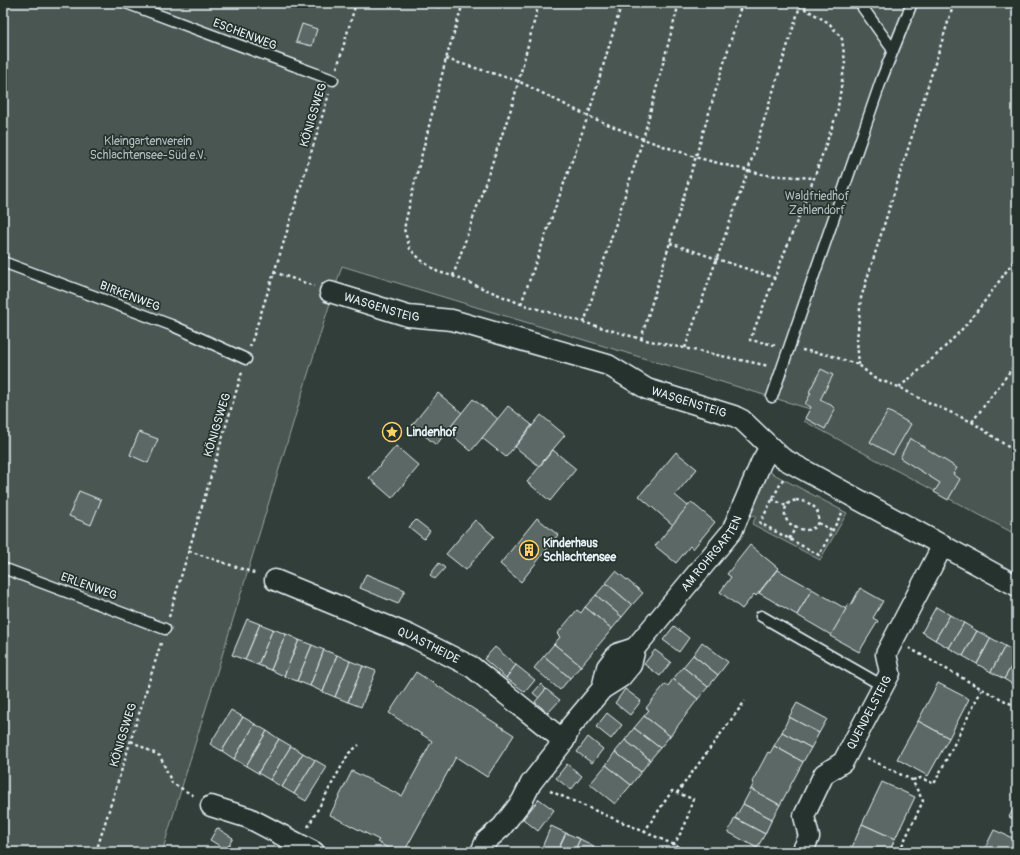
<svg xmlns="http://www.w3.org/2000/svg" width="1020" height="855" viewBox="0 0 1020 855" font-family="Pangolin,sans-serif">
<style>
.green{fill:#495651;stroke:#98a4a4}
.building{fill:#5c6865;stroke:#e8f1f8}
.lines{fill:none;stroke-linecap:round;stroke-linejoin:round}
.service-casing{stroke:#e8f1f8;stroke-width:13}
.minor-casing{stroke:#e8f1f8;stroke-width:23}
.path{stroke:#e8f1f8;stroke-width:2.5;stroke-dasharray:3 3;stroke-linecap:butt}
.service{stroke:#26332d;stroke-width:10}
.minor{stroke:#26332d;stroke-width:20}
.labels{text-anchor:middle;stroke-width:3.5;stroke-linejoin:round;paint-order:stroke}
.street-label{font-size:12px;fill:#e8f1f8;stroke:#26332d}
.park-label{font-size:12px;fill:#b0bbbe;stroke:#26332d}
.poi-label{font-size:12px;font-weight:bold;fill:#e8f1f8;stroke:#26332d;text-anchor:start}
</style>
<rect width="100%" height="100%" fill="#323e39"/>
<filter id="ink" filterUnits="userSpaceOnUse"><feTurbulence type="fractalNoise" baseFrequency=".025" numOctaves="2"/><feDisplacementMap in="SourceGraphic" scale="8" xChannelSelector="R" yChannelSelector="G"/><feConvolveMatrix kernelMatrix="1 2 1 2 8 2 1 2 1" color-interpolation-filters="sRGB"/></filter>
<g filter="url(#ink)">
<!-- green -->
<g class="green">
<path d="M3 3H1017V535L804 421 810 409 342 266 323 325 162 852H3Z"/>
<path d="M768 471 847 513 820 560 752 524 756 517 748 513Z"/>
</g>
<!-- building -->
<g class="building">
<path d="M424 3H442L440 8 424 4Z"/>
<path d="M302 24 317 29 312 46 296 42Z"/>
<path d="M821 369 833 375 820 400 831 405 835 409 825 429 805 418 811 407 805 404 811 393 809 392Z"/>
<path d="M438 393 462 413 436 445 412 425Z"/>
<path d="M473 399 498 419 471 451 447 431Z"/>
<path d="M508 406 532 425 506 457 482 438Z"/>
<path d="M888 411 911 424 893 455 870 442Z"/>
<path d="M541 415 565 435 539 466 515 447Z"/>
<path d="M139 432 158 439 148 463 130 455Z"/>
<path d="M910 438 957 468 953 474 960 479 948 500 934 492 940 483 900 458Z"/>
<path d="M396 446 419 466 392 498 369 478Z"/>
<path d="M553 450 576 469 550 501 527 482Z"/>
<path d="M676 452 697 469 675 495 688 506 673 525 639 496Z"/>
<path d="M79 491 101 500 91 525 69 516Z"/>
<path d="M691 502 715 522 693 549 690 546 676 563 655 546Z"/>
<path d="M537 518 558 535 521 582 500 564Z"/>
<path d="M416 520 430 531 424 539 409 527Z"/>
<path d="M475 520 494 536 466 570 446 554Z"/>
<path d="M750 545 778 568 756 596 754 594 742 609 720 592 731 577 727 574Z"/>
<path d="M439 563 445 568 435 579 430 575Z"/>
<path d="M777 570H778L812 589 797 615 759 593Z"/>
<path d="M616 571 643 593 632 605 606 583Z"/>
<path d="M366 574 405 590 398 604 360 588Z"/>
<path d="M606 583 632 605 622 617 596 595Z"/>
<path d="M860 588 883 601 873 618 878 621 859 652 830 636 848 604 851 605Z"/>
<path d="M812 589 846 609 831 635 797 615Z"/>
<path d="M596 595 622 617 612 629 585 607Z"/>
<path d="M585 607 612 629 581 666 554 644 560 637 557 634 577 610 581 613Z"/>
<path d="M936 607 950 615 935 640 922 632Z"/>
<path d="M950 615 964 623 949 648 935 640Z"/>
<path d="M247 619 260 624 245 660 232 655Z"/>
<path d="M964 623 977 631 963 656 949 648Z"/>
<path d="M260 624 273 629 258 665 245 660Z"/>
<path d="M674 626 689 638 679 652 663 640Z"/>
<path d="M273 629 286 634 271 670 258 665Z"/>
<path d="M977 631 991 638 977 664 963 656Z"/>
<path d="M286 634 299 640 284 676 271 670Z"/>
<path d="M991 638 1005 646 991 672 977 664Z"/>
<path d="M299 640 312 645 297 681 284 676Z"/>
<path d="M702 642 728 662 718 675 693 655Z"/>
<path d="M554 644 581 666 570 678 544 656Z"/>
<path d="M312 645 324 650 310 686 297 681Z"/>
<path d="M1005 646 1017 653V657L1004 679 991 672Z"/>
<path d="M495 647 516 665 506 678 484 659Z"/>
<path d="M324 650 337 655 323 692 310 686Z"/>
<path d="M655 650 671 662 660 676 644 664Z"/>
<path d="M337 655 350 661 335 697 323 692Z"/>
<path d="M693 655 718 675 708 687 683 667Z"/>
<path d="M544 656 570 678 560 690 534 668Z"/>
<path d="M1017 657V687L1004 679Z"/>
<path d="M350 661 363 666 348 702 335 697Z"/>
<path d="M516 665 535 680 525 692 506 678Z"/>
<path d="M363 666 376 671 361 707 348 702Z"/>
<path d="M683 667 708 687 698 699 673 679Z"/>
<path d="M416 672 514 735 487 777 456 757 404 852H395L377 842 379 840 330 815 352 771 402 796 432 741 389 713Z"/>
<path d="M673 679 698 699 670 736 644 716 649 710 646 708 665 684 668 686Z"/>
<path d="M938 683 969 699 949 738 918 721Z"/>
<path d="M541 684 546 689 539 698 533 693Z"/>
<path d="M546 689 560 700 548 713 535 702Z"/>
<path d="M625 689 641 701 630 715 615 703Z"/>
<path d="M797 703 827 719 819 733 789 717Z"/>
<path d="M231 710 243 717 222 751 210 744Z"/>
<path d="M607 713 622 725 611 739 596 727Z"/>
<path d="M644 716 670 736 660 748 634 728Z"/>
<path d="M243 717 255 724 234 759 222 751Z"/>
<path d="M789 717 819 733 811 748 782 732Z"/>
<path d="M918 721 949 738 928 776 897 759Z"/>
<path d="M255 724 267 731 246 766 234 759Z"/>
<path d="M634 728 660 748 650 760 625 740Z"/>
<path d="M267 731 279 739 258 773 246 766Z"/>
<path d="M782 732 811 748 803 762 774 746Z"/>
<path d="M588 737 603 749 592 763 577 752Z"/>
<path d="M279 739 291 746 270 780 258 773Z"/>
<path d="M625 740 650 760 641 772 615 752Z"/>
<path d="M291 746 303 753 282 787 270 780Z"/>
<path d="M774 746 803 762 780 805 751 789 754 783 752 782 768 752 770 753Z"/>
<path d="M615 752 641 772 631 785 606 765Z"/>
<path d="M303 753 315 760 294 794 282 787Z"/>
<path d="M315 760 327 767 306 801 294 794Z"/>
<path d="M567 764 582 776 571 790 556 778Z"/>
<path d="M606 765 631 785 615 804 590 784Z"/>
<path d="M882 782 915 797 895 839 862 824Z"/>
<path d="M751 789 780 805 772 819 743 804Z"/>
<path d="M539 799 554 810 538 831 523 819Z"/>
<path d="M1017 802V821L1009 817Z"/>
<path d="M743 804 772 819 765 834 735 818Z"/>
<path d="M735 818 765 834 757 848 728 832Z"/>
<path d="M862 824 895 839 889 852H850Z"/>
<path d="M551 826 566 833 557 852H540Z"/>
<path d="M217 828 233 838 226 850 210 840Z"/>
<path d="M994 830 1017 840V852H983Z"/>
<path d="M566 833 580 839 574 852H557Z"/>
<path d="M580 839 594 846 591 852H574Z"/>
<path d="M594 846 608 852H591Z"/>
</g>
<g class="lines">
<defs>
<g id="service">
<path d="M126 3 333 80"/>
<path d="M862 3 863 8 893 50"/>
<path d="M3 262 171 325 246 359"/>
<path d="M772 397 882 78 912 3"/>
<path d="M3 568 165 629"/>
<path d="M761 616 883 686"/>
</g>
<g id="minor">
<path id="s1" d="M330 292 408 316 452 320 608 365 647 389 734 416 742 420 782 458 1017 586"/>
<path id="s2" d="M275 580 409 635 472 667 564 741"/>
<path d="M602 689 607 667 617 654 635 648"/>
<path d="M211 806 249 818 314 852"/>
<path id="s3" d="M481 852 486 841 502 827 522 801 531 783 564 741 571 726 602 689 621 677 631 665 635 648 732 531 761 463 770 447"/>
<path id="s4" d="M802 852 809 837 804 816 824 774 843 762 890 673 886 654 943 545"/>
</g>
</defs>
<!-- service casing -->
<use href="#service" class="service-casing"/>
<!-- minor casing -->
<use href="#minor" class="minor-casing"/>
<!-- path -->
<g class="path">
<path d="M463 3 446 59 413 189 404 229 410 249 422 261 438 272 453 276 521 304 641 339 769 366"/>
<path d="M446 59 518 81 588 116 643 139 695 157 765 175 814 178"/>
<path d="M337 68 356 3"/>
<path d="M670 243 717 259 775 278"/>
<path d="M274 272 314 286"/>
<path d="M453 276 512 106 539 3"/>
<path d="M521 304 588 116 622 3"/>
<path d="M584 323 643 139 679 3"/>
<path d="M641 339 742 3"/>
<path d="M775 345 750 340 814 178 837 113 845 62 842 39 829 23 795 3"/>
<path d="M250 347 281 251 329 94"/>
<path d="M685 348 748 171 800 6"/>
<path d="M802 350 829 355 859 365 874 378 899 387 919 398 972 422 1017 453"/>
<path d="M859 365 857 340 861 298 954 3"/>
<path d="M899 387C922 369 944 349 963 328 983 305 1000 280 1017 256"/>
<path d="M972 422 1017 362"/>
<path d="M783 479 760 523 819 555 842 513"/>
<path d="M772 499 786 506"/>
<path d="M796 500C807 501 821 507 818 520 818 524 816 526 813 528 806 533 793 527 788 522 783 516 784 506 790 502 792 501 794 501 796 500Z"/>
<path d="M818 523 832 530"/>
<path d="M789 539 796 527"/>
<path d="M189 551 257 574"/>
<path d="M169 617 242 372"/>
<path d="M909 648 982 689 934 784 921 778 912 780"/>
<path d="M982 689 1017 707"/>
<path d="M131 741 160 756 172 783 196 797"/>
<path d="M867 758 912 780 923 801 899 852"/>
<path d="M550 791 691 852"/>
<path d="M677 793 745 701"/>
<path d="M308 827 349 753 359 745"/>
<path d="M644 832 672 791 693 799 685 825 674 845"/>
<path d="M96 852 161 643"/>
</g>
<!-- service -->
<use href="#service" class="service"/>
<!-- minor -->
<use href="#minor" class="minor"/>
</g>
</g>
<!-- icons -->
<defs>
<symbol id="sight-ring" viewBox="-11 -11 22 22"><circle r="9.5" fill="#26332d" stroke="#ffd166" stroke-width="1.5"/><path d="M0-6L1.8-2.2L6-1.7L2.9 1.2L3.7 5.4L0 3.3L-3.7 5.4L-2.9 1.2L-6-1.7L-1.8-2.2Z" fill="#ffd166"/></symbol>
<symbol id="building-ring" viewBox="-11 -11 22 22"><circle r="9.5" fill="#26332d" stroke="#ffd166" stroke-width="1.5"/><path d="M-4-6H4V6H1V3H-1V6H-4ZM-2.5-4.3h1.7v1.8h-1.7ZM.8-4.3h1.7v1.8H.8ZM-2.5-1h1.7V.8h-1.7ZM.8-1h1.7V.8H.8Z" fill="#ffd166"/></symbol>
</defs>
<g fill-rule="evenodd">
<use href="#sight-ring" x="381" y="421" width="22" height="22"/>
<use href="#building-ring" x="518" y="539" width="22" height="22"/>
</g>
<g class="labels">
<!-- street labels -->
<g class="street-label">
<text transform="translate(245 34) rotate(21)" y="4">ESCHENWEG</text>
<text transform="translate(313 115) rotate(-73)" y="4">KÖNIGSWEG</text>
<text transform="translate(130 296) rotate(21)" y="4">BIRKENWEG</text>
<text dy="4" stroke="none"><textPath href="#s1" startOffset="54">WASGENSTEIG</textPath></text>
<text dy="4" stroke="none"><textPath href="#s1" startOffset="378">WASGENSTEIG</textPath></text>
<text transform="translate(217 425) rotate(-73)" y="4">KÖNIGSWEG</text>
<text dy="4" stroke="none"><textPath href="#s3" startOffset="382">AM ROHRGARTEN</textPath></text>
<text transform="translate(89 586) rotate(20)" y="4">ERLENWEG</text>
<text dy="4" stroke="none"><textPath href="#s2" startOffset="167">QUASTHEIDE</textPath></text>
<text dy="4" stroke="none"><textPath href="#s4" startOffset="163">QUENDELSTEIG</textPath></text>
<text transform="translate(123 735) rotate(-73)" y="4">KÖNIGSWEG</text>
</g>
<!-- park labels -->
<g class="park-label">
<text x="148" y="145">Kleingartenverein<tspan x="148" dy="14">Schlachtensee-Süd e.V.</tspan></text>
<text x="817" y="200">Waldfriedhof<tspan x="817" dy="14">Zehlendorf</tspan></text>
</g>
<!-- poi labels -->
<g class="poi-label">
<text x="406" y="436">Lindenhof</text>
<text x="543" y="547">Kinderhaus<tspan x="543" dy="14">Schlachtensee</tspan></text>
</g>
</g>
<!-- margin -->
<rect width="1020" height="855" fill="none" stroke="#26332d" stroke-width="16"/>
<rect x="8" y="8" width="1004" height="839" fill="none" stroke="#e8f1f8" stroke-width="1.5" filter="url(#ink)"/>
</svg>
